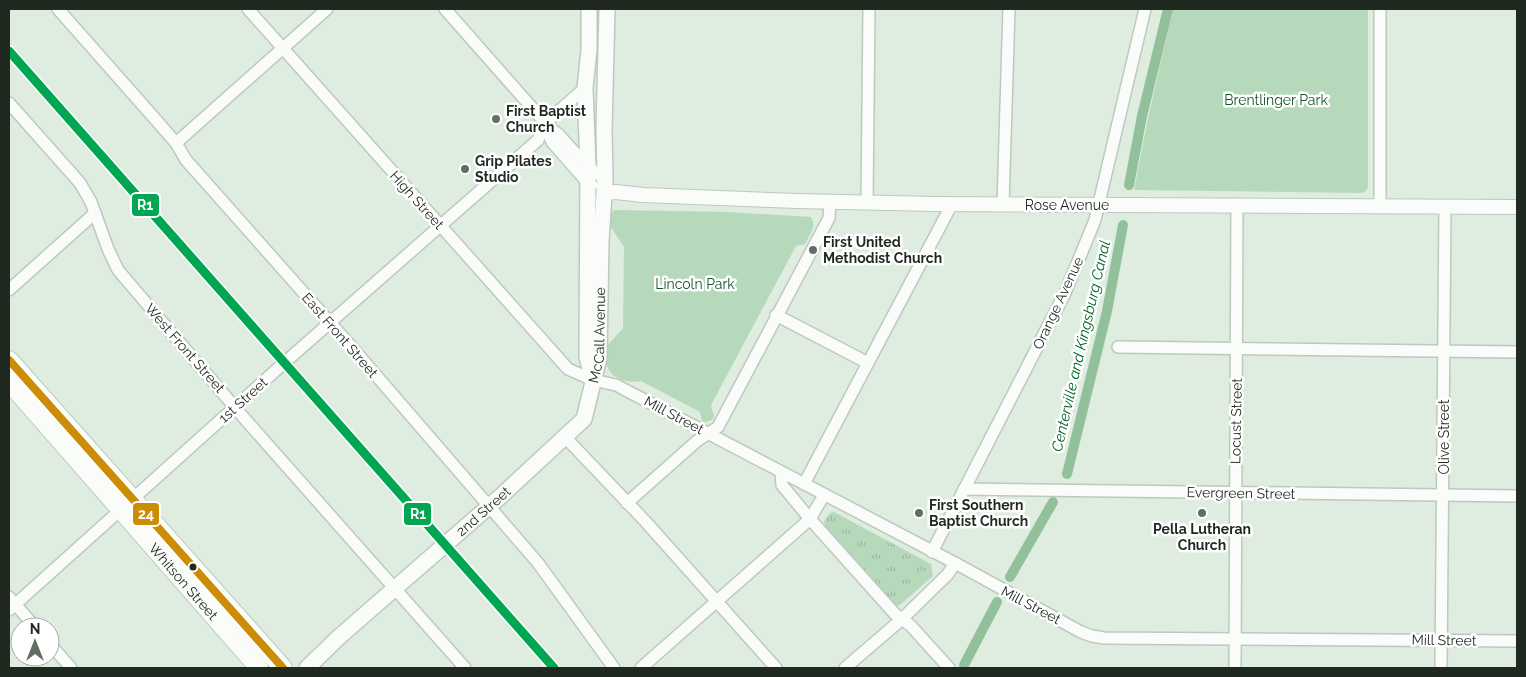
<svg xmlns="http://www.w3.org/2000/svg" width="1526" height="677" viewBox="0 0 1526 677" font-family="Raleway,sans-serif">
<style>
.grass{fill:url(#grass-tufts)}
.park{fill:#b6d9bc}
.lines{fill:none;stroke-linecap:round;stroke-linejoin:round}
.canal{stroke:#91c09b;stroke-width:10}
.minor-casing{stroke:#bdc9bf;stroke-width:14}
.tertiary-casing{stroke:#bdc9bf;stroke-width:16}
.secondary-casing{stroke:#bdc9bf;stroke-width:18}
.primary-casing{stroke:#bdc9bf;stroke-width:20}
.minor{stroke:#fafcfa;stroke-width:11}
.tertiary{stroke:#fafcfa;stroke-width:14}
.secondary{stroke:#fafcfa;stroke-width:15}
.primary{stroke:#fafcfa;stroke-width:18}
.bus-1-casing{stroke:#fff;stroke-width:11}
.bus-1{stroke:#cc8d06;stroke-width:8}
.rail-1-casing{stroke:#fff;stroke-width:12}
.rail-1{stroke:#00a651;stroke-width:9}
.poi-dot{fill:#626e63;stroke:#fff;stroke-width:2}
.bus-dot{fill:#1f2920;stroke:#fff;stroke-width:2}
.labels{text-anchor:middle;stroke-width:5;stroke-linejoin:round;paint-order:stroke}
.park-label{font-size:14px;fill:#135629;stroke:#fff}
.poi-label{font-size:14px;font-weight:bold;fill:#1f2920;stroke:#fff;text-anchor:start}
.street-label{font-size:14px;fill:#1f2920;stroke:#fff}
.water-label{font-size:15px;font-style:italic;fill:#00652a;stroke:#fff}
.line-badge{stroke:#fff;stroke-width:2}
.badge-label{font-size:14px;text-anchor:middle;font-weight:bold;fill:#fff}
</style>
<defs>
<pattern id="grass-tufts" width="24" height="20" patternUnits="userSpaceOnUse" patternTransform="scale(1.25)"><rect width="24" height="20" fill="#b6d9bc"/><path d="M3 7l-1-3M5 7V3M7 7l1-3M15 17l-1-3M17 17v-4M19 17l1-3" fill="none" stroke="#9cbaa1"/></pattern>
</defs>
<rect width="100%" height="100%" fill="#deede0"/>
<!-- grass -->
<path class="grass" d="M834 512 931 564 933 576 900 605 895 606 825 526 824 521 830 513Z"/>
<!-- park -->
<g class="park">
<path d="M1173 9H1368V187L1366 191 1362 193 1134 190 1148 118Z"/>
<path d="M614 210 729 212 811 217C817 226 809 236 805 244L796 246 711 405 714 416 712 420 705 422 702 421 700 412 641 381C629 384 611 379 607 366 606 360 607 352 607 346L623 328 624 247 609 224V216Z"/>
</g>
<g class="lines">
<!-- canal -->
<g class="canal">
<path d="M1129 185 1142 116 1168 9"/>
<path d="M1067 474 1107 311 1123 225"/>
<path d="M1010 577 1053 502"/>
<path d="M964 665 997 602"/>
</g>
<defs>
<g id="minor">
<path d="M58 9 156 120 176 143 186 160 349 344 538 563 614 668"/>
<path d="M248 9 568 369 593 380 616 385 955 563 1081 632 1092 636 1104 638 1517 641"/>
<path d="M445 9 541 118 552 142 588 183 592 185"/>
<path d="M9 103 80 183 91 202 108 249 118 270 244 418 465 668"/>
<path d="M546 125 558 134 588 167 605 179"/>
<path d="M176 143 327 9"/>
<path d="M867 203 869 9"/>
<path d="M1003 204 1009 9"/>
<path d="M1380 205V9"/>
<path d="M9 290 95 213"/>
<path d="M776 315 868 363"/>
<path d="M1118 347 1517 352"/>
<path d="M565 437 645 521 776 668"/>
<path d="M781 472 782 485 810 519 895 614 911 626 949 668"/>
<path d="M804 484 952 204"/>
<path d="M964 489 1517 496"/>
<path d="M627 503 697 441 718 427 829 218 830 202"/>
<path d="M932 552 1065 293 1095 220 1145 9"/>
<path d="M9 597 35 627"/>
<path d="M9 610 284 363 538 140 544 124 585 88"/>
<path d="M50 644 71 668"/>
<path d="M641 668 810 519 824 495"/>
<path d="M845 668 902 619 948 574 955 563"/>
<path d="M1235 668 1237 204"/>
<path d="M1441 668 1445 206"/>
</g>
<path id="tertiary" d="M604 193 616 192 643 195 797 201 935 204 1517 207"/>
<g id="secondary">
<path d="M589 9V50L585 88 588 167 587 357 593 379"/>
<path id="s1" d="M307 668 339 637 501 496 584 419 599 358 601 241 605 179 604 129 607 9"/>
</g>
<g id="primary">
<path d="M9 360 283 668"/>
<path id="s2" d="M9 382 259 668"/>
</g>
</defs>
<!-- minor casing -->
<use href="#minor" class="minor-casing"/>
<!-- tertiary casing -->
<use href="#tertiary" class="tertiary-casing"/>
<!-- secondary casing -->
<use href="#secondary" class="secondary-casing"/>
<!-- primary casing -->
<use href="#primary" class="primary-casing"/>
<!-- minor -->
<use href="#minor" class="minor"/>
<!-- tertiary -->
<use href="#tertiary" class="tertiary"/>
<!-- secondary -->
<use href="#secondary" class="secondary"/>
<!-- primary -->
<use href="#primary" class="primary"/>
<defs>
<path id="bus-1" d="M9 360 283 668"/>
</defs>
<!-- bus-1 casing -->
<use href="#bus-1" class="bus-1-casing"/>
<!-- bus-1 -->
<use href="#bus-1" class="bus-1"/>
<defs>
<path id="rail-1" d="M9 51 554 668"/>
</defs>
<!-- rail-1 casing -->
<use href="#rail-1" class="rail-1-casing"/>
<!-- rail-1 -->
<use href="#rail-1" class="rail-1"/>
</g>
<!-- markers -->
<g class="poi-dot">
<circle cx="496" cy="119" r="5"/>
<circle cx="465" cy="169" r="5"/>
<circle cx="813" cy="250" r="5"/>
<circle cx="919" cy="513" r="5"/>
<circle cx="1202" cy="513" r="5"/>
</g>
<circle class="bus-dot" cx="193" cy="567" r="4.5"/>
<g class="labels">
<!-- park labels -->
<g class="park-label">
<text x="1276" y="105">Brentlinger Park</text>
<text x="695" y="289">Lincoln Park</text>
</g>
<!-- poi labels -->
<g class="poi-label">
<text x="506" y="116">First Baptist<tspan x="506" dy="16">Church</tspan></text>
<text x="475" y="166">Grip Pilates<tspan x="475" dy="16">Studio</tspan></text>
<text x="823" y="247">First United<tspan x="823" dy="16">Methodist Church</tspan></text>
<text x="929" y="510">First Southern<tspan x="929" dy="16">Baptist Church</tspan></text>
<text x="1202" y="534" text-anchor="middle">Pella Lutheran<tspan x="1202" dy="16">Church</tspan></text>
</g>
<!-- street labels -->
<g class="street-label">
<text transform="translate(417 200) rotate(48)" y="5">High Street</text>
<text x="1067" y="210">Rose Avenue</text>
<text transform="translate(1058 303) rotate(-65)" y="5">Orange Avenue</text>
<text dy="5" stroke="none"><textPath href="#s1" startOffset="458">McCall Avenue</textPath></text>
<text transform="translate(340 335) rotate(49)" y="5">East Front Street</text>
<text transform="translate(185 348) rotate(49)" y="5">West Front Street</text>
<text transform="translate(243 400) rotate(-42)" y="5">1st Street</text>
<text transform="translate(674 415) rotate(28)" y="5">Mill Street</text>
<text transform="translate(1236 421) rotate(-89)" y="5">Locust Street</text>
<text transform="translate(1444 437) rotate(-90)" y="5">Olive Street</text>
<text transform="translate(1241 493) rotate(1)" y="5">Evergreen Street</text>
<text dy="5" stroke="none"><textPath href="#s1" startOffset="236">2nd Street</textPath></text>
<text dy="5" stroke="none"><textPath href="#s2" startOffset="265">Whitson Street</textPath></text>
<text transform="translate(1031 605) rotate(28)" y="5">Mill Street</text>
<text transform="translate(1444 640) rotate(1)" y="5">Mill Street</text>
</g>
<!-- water labels -->
<g class="water-label">
<text transform="translate(1081 346) rotate(-77)" y="5">Centerville and Kingsburg Canal</text>
</g>
</g>
<g class="line-badge">
<rect x="131" y="193" width="29" height="24" rx="5" fill="#00a651"/>
<rect x="403" y="502" width="29" height="24" rx="5" fill="#00a651"/>
<rect x="132" y="502" width="28" height="24" rx="5" fill="#cc8d06"/>
</g>
<g class="badge-label">
<text x="145" y="210">R1</text>
<text x="418" y="519">R1</text>
<text x="146" y="519">24</text>
</g>
<!-- border -->
<rect width="1526" height="677" fill="none" stroke="#1f2920" stroke-width="20"/>
<!-- north arrow -->
<g transform="translate(35 642)"><circle r="24" fill="#ffffff" stroke="#a5a9a6"/>
<path d="M0-4L9 19L0 12L-9 19Z" fill="#626e63"/>
<text y="-8" font-size="14" font-weight="bold" text-anchor="middle" fill="#1f2920">N</text>
</g>
</svg>
